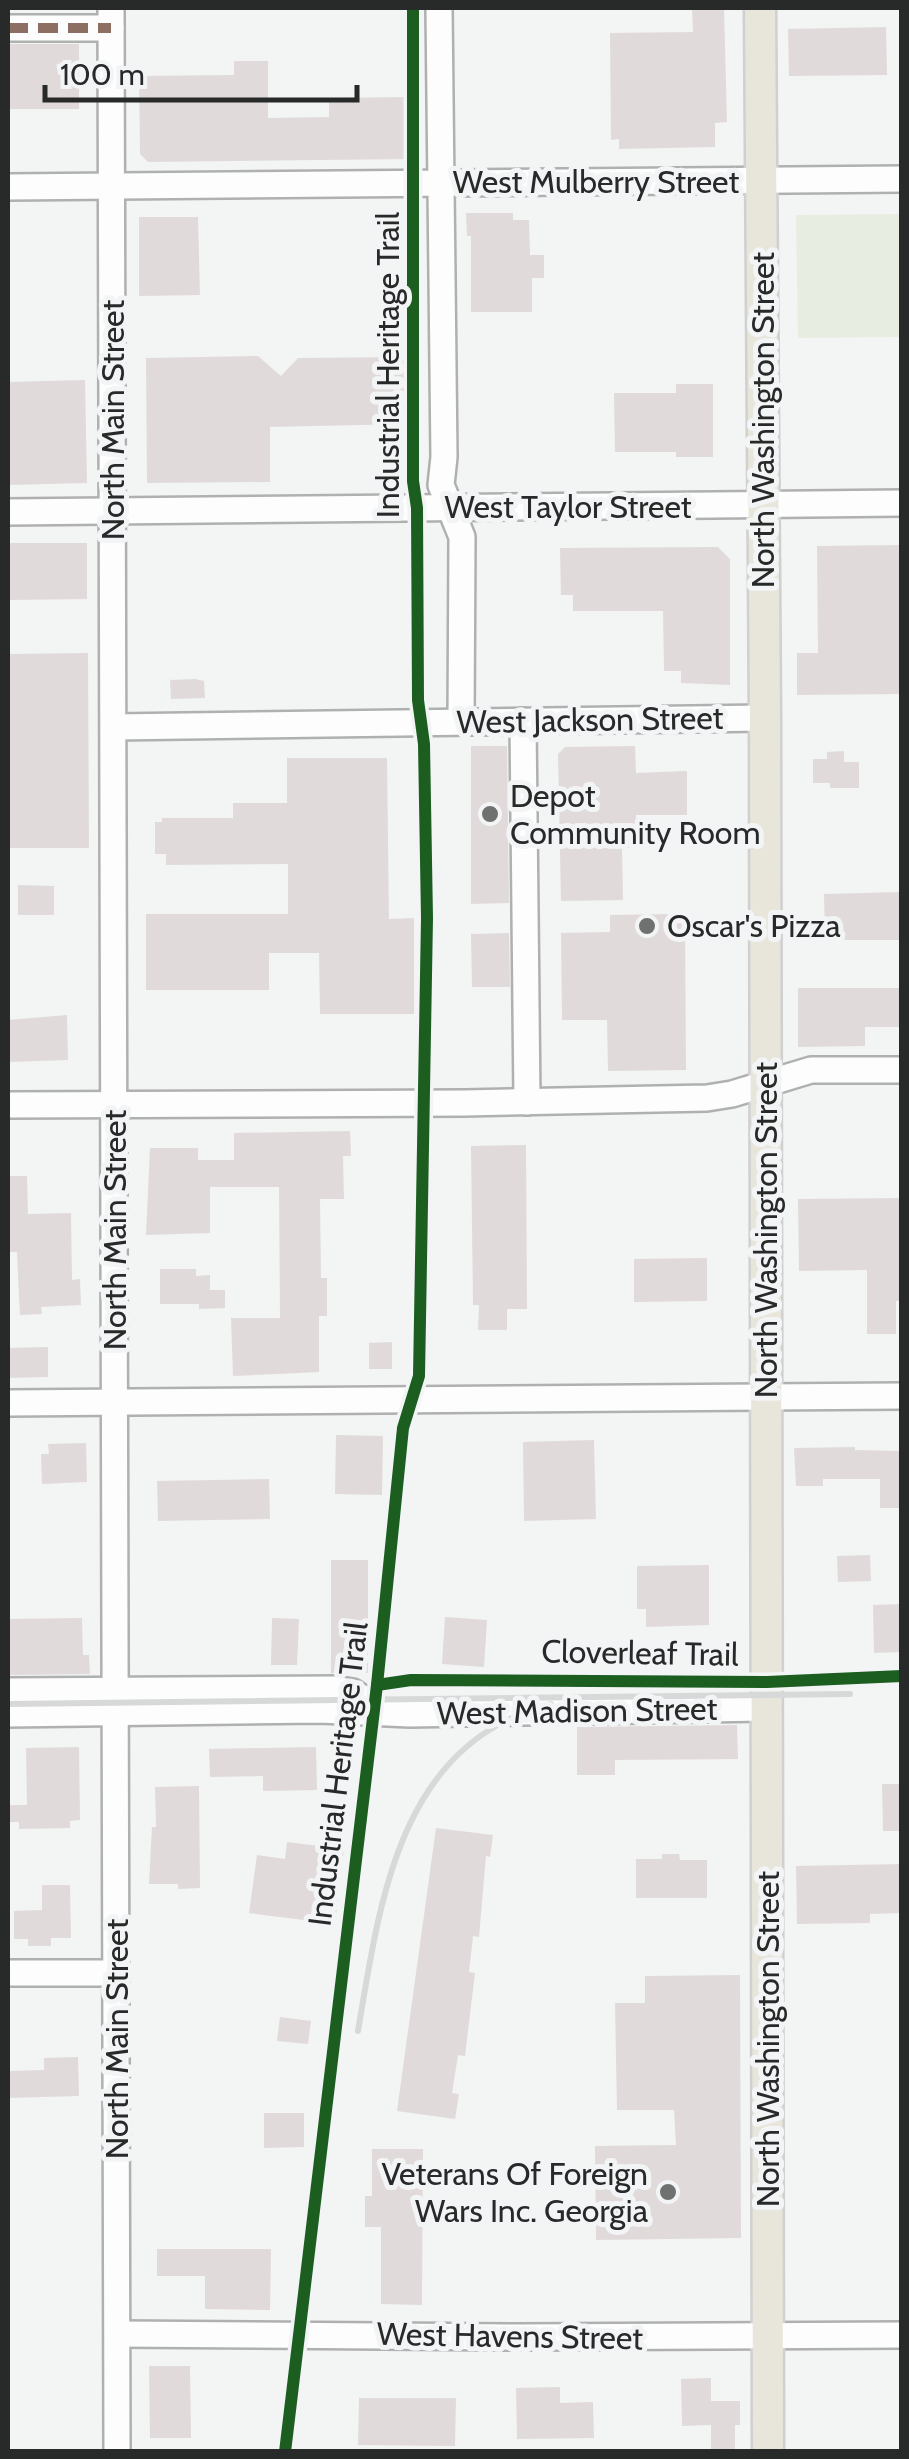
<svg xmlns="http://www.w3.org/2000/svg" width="909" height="2459" viewBox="0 0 909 2459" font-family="Cabin,sans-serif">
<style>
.green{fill:#e7ede0}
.building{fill:#e1dada}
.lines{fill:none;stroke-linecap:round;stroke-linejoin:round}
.minor-casing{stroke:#afb0b0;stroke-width:30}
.major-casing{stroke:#d0d0d0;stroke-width:35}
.minor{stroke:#fdfdfd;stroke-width:25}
.major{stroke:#e8e5db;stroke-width:30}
.rail{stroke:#d7d8d8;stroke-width:6}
.quiet{stroke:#8d6e63;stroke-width:10;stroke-dasharray:20 10;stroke-linecap:butt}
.cycleway-casing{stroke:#f2f4f5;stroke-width:19}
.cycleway{stroke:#1b5e20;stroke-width:12}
.poi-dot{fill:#6f7070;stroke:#f2f4f5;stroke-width:4}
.labels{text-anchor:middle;stroke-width:10;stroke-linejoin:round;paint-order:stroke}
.street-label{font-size:32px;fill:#282929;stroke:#f2f4f5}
.poi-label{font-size:32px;fill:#282929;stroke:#f2f4f5;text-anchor:start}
</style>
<rect width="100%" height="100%" fill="#f3f4f4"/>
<!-- green -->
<path class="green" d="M899 214 901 337 798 338 796 215Z"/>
<!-- building -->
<g class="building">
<path d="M692 8H724L727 122 715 123V147L619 149V139L611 140 610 33 693 32Z"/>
<path d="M886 27 887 75 789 76 788 29Z"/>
<rect x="8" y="44" width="71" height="65"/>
<path d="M234 61H268V118L329 117V98L410 97 411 159 148 162 140 154 139 76 234 75Z"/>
<path d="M466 213H513V220H529L530 255H544V278H532V312H471V236H467Z"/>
<path d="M139 217H198L200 295 139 296Z"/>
<path d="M258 356 281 376 298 358 405 357 406 424 270 427V482L147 483 146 358Z"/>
<path d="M85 380 87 483 8 485V382Z"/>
<path d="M676 384H713V457H676V452H615L614 393H676Z"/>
<path d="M8 543H87V599L8 600Z"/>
<path d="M902 545V694L797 695V653H818L817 546Z"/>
<path d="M718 547 730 559V685L681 683V671H664L663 611H573V595H561L560 548Z"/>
<path d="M88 653 89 848H8V654Z"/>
<path d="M195 679 204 681 205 698 171 699 170 680Z"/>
<path d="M471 746H507L509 903 471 904Z"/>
<path d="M635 746 636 773 687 771V815H636L637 848H622L623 900 561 901 558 754 565 747Z"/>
<path d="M844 751V762H859V788H830V783H813V759H827V752Z"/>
<path d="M287 758H387L389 919 414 918V1014H320L319 953H269V990H146V914H288V864L166 865V854H155V822H162V818H233V803H287Z"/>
<path d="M18 885 54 886V915H18Z"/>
<path d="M902 892V940H825L824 894Z"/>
<path d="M678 914 685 921 686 1070 608 1071 607 1020H562L561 933 610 932V915Z"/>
<path d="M509 933 510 987H472L471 934Z"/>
<path d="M798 988H902V1027H865V1046L798 1047Z"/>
<path d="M67 1015 68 1060 8 1062V1020Z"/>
<path d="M350 1131 351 1156H343L344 1199H320L321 1278H327V1316H319V1372L233 1376 231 1318H280L279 1187H210V1233L146 1235 150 1148H198V1160H234V1133Z"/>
<path d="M526 1145 527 1309H507V1330H478L479 1305H473L471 1146Z"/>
<path d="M8 1176H27L28 1214 71 1213 72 1280 80 1279 81 1305 41 1307 42 1314 20 1315 17 1252H8Z"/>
<path d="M902 1198V1301H896V1334H867V1270L799 1271 798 1199Z"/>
<path d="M707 1258V1301L634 1302V1259Z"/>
<path d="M160 1269H196V1276L210 1275V1290H225V1308L199 1309V1304H160Z"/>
<path d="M392 1342V1369H369V1343Z"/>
<path d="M48 1347V1377L8 1378V1348Z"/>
<path d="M336 1435 383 1436 382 1495 335 1494Z"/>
<path d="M594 1440 596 1519 524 1521 523 1442Z"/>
<path d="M86 1443 87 1482 42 1484 41 1454H49L48 1444Z"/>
<path d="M855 1447V1450L902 1451V1508H880V1479H823V1486H796L794 1448Z"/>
<path d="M269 1479 270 1519 158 1521 157 1481Z"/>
<path d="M870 1555 871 1581 838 1582 837 1556Z"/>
<rect x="331" y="1560" width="37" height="113"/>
<path d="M709 1565V1625L646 1627V1609H637V1566Z"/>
<path d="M902 1604V1652L874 1653 873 1605Z"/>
<path d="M445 1617 487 1620 484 1667 442 1664Z"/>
<path d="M82 1618 83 1655H89L90 1674 8 1675V1619Z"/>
<path d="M272 1618 299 1619 297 1665H271Z"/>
<path d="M737 1725 738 1759 615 1760V1775H577V1727Z"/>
<path d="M79 1747 80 1820 70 1821V1828L19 1829V1822H8V1805H27L26 1748Z"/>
<path d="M316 1747 317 1790 263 1791V1776L210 1777 209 1749Z"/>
<path d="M882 1784H902V1831H883Z"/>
<path d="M199 1786 200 1888 178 1889V1884H149L152 1827H156L155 1787Z"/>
<path d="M436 1828 493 1835 490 1857 486 1856 479 1937 473 1936 469 1972 475 1973 465 2056 458 2055 452 2093 459 2094 455 2119 397 2111Z"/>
<path d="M287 1842 344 1849 335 1924 249 1913 257 1855 285 1859Z"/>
<path d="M662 1854H679L680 1860H707V1898H636V1859H662Z"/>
<path d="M902 1864V1913L870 1914V1923L797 1924 796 1866Z"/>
<path d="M42 1885H70L71 1938H51V1946H28V1939H14V1911L42 1910Z"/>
<path d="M740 1975 741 2238 596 2240 595 2146 676 2145 674 2110H617L615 2003H645V1976Z"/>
<path d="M280 2017 311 2021 308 2044 277 2041Z"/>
<path d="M78 2057 79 2096 8 2098V2071L44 2070V2058Z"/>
<path d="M264 2113H304V2147L264 2148Z"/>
<path d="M372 2149H423L422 2305 381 2304V2227H365V2196H372Z"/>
<path d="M157 2249H271L270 2310 205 2309V2276H157Z"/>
<path d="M149 2366H190L191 2438H150Z"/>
<path d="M711 2378V2401H740V2425H735V2449H711V2425L682 2426 681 2379Z"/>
<path d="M560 2387V2403L593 2402 594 2438 517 2439 516 2388Z"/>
<path d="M359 2398H456L455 2446 358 2445Z"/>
</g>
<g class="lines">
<defs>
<g id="minor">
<path d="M111 8 117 2452"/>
<path d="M439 8 444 457 441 485 462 537 461 722"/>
<path d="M8 28H111"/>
<path d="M8 187 902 179"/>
<path d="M8 512 902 503"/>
<path d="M523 721 527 1102"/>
<path d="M114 727 765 718"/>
<path d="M8 1105 464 1103 707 1098 732 1094 811 1070H902"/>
<path d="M8 1403 902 1396"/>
<path d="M8 1691 334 1689 353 1692 382 1712"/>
<path d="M8 1714 320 1710 410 1714 767 1708"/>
<path d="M8 1973H116"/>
<path d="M119 2334 520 2337 902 2335"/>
</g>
<path id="major" d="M760 8 765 718 768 2452"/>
</defs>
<!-- minor casing -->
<use href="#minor" class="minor-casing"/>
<!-- major casing -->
<use href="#major" class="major-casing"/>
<!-- minor -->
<use href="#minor" class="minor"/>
<!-- major -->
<use href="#major" class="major"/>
<!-- rail -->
<g class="rail">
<path d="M8 1704 850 1694"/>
<path d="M358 2031C380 1901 399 1742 551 1704"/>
</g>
<!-- quiet -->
<path class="quiet" d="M8 28H111"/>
<defs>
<g id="cycleway">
<path d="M377 1685 411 1680 767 1682 902 1676"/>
<path d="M285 2452 377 1685 403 1428 419 1376 427 918 424 744 418 700 417 508 413 481V8"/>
</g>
</defs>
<!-- cycleway casing -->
<use href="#cycleway" class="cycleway-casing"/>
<!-- cycleway -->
<use href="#cycleway" class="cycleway"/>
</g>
<!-- markers -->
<g class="poi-dot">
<circle cx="490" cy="814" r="10"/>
<circle cx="647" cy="926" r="10"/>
<circle cx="668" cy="2192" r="10"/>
</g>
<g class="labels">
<!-- street labels -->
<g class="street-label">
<text x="596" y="193">West Mulberry Street</text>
<text transform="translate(388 365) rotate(-90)" y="11">Industrial Heritage Trail</text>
<text transform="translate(113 420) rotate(-90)" y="11">North Main Street</text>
<text transform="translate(763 420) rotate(-90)" y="11">North Washington Street</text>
<text x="568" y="518">West Taylor Street</text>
<text transform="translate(590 720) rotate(-1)" y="11">West Jackson Street</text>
<text transform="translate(115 1230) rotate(-90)" y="11">North Main Street</text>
<text transform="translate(766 1230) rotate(-90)" y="11">North Washington Street</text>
<text transform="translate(640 1653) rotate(1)" y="11">Cloverleaf Trail</text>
<text transform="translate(577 1711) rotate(-1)" y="11">West Madison Street</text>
<text transform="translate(338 1774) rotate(-83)" y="11">Industrial Heritage Trail</text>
<text transform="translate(117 2039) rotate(-90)" y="11">North Main Street</text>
<text transform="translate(768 2039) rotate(-90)" y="11">North Washington Street</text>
<text transform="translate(510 2336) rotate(1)" y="11">West Havens Street</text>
</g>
<!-- poi labels -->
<g class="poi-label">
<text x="510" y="807">Depot<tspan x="510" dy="37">Community Room</tspan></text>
<text x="667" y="937">Oscar's Pizza</text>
<text x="648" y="2185" text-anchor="end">Veterans Of Foreign<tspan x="648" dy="37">Wars Inc. Georgia</tspan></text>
</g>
</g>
<!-- border -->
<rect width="909" height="2459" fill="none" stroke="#282929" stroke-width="20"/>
<!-- scale -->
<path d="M45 85v15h312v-15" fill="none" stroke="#282929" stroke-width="5"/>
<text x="60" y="85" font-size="30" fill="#282929" stroke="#f2f4f5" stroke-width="8" paint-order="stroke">100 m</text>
</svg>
